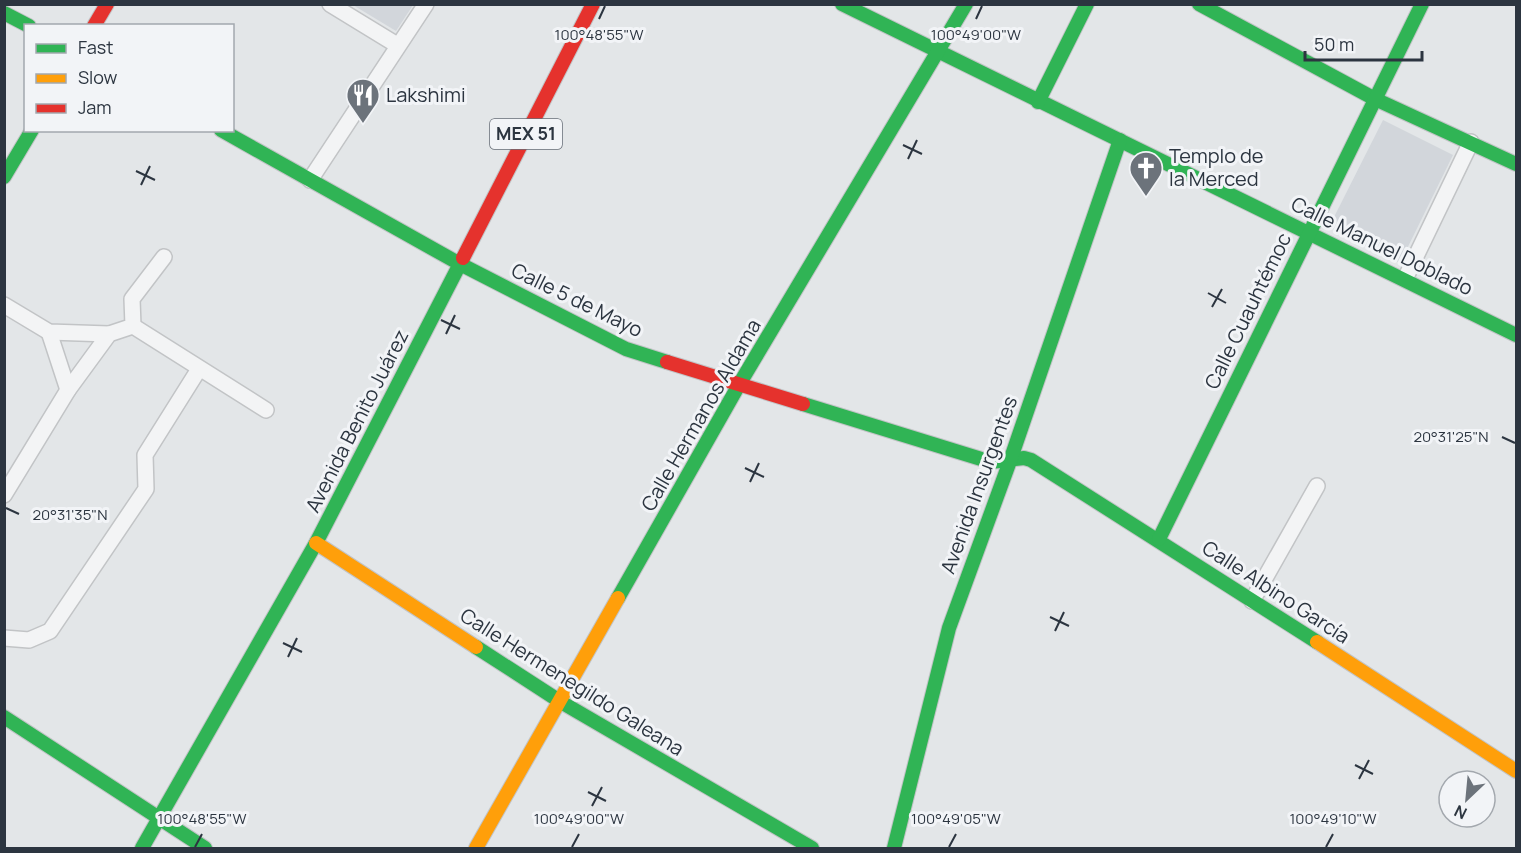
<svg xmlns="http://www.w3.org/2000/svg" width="1521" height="853" viewBox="0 0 1521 853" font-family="Manrope,sans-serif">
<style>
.built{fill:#d2d6db}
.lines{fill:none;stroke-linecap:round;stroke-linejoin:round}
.street-casing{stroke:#c2c4c6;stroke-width:18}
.fast-casing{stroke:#c2c4c6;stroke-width:16}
.slow-casing{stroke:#c2c4c6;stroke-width:16}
.jam-casing{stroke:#c2c4c6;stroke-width:16}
.street{stroke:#f3f4f5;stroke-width:15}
.fast{stroke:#30b455;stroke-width:14}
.slow{stroke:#ff9f0a;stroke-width:14}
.jam{stroke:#e5322d;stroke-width:14}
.ticks{fill:none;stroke:#2c3540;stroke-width:2}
.labels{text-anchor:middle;stroke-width:6;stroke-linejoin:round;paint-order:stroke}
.shield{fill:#f2f4f7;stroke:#676e77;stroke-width:1.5}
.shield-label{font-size:18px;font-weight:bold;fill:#2c3540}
.poi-label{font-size:20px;fill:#2c3540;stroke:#f2f4f7;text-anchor:start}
.street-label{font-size:20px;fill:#2c3540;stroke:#f2f4f7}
.ticks-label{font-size:15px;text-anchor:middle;fill:#2c3540;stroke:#f2f4f7;stroke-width:6;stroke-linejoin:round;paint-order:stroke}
</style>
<rect width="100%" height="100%" fill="#e3e6e8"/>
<!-- built -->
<g class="built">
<path d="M353 5H413L396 31Z"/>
<path d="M1383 120 1453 155 1400 263 1329 227Z"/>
</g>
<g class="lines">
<defs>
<g id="street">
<path d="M330 4 397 45"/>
<path d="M310 180 426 4"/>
<path d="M1405 279 1471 142"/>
<path d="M4 305 49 332 109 334"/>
<path d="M133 326 266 410"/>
<path d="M49 332 68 390"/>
<path d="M4 495 68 390 109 334 133 326 132 299 164 257"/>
<path d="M1252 601 1317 486"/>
<path d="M4 638 29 640 50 631 146 489 145 455 199 369"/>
</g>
<g id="fast">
<path d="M842 4 1516 335"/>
<path d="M1199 4 1375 99 1516 164"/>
<path d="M4 13 29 26"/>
<path d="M1038 102 1087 4"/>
<path d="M221 130 460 264 626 349 667 362"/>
<path d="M4 177 32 130"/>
<path d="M803 404 991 462 1024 458 1031 460 1317 642"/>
<path d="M1159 539 1422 4"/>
<path d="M618 598 740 383 966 4"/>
<path d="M476 647 561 702 812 848"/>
<path d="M4 717 205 848"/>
<path d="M142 848 316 543 463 258"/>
<path d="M894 848 949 628 1010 461 1120 140"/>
</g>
<g id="slow">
<path d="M316 543 476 647"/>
<path d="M1317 642 1516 771"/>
<path d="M476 848 618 598"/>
</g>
<g id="jam">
<path d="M94 26 107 4"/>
<path d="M463 258 593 4"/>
<path d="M667 362 803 404"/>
</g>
</defs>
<!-- street casing -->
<use href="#street" class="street-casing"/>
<!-- fast casing -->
<use href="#fast" class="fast-casing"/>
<!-- slow casing -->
<use href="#slow" class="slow-casing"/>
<!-- jam casing -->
<use href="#jam" class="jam-casing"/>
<!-- street -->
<use href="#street" class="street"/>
<!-- fast -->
<use href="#fast" class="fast"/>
<!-- slow -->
<use href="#slow" class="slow"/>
<!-- jam -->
<use href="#jam" class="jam"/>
</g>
<!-- ticks -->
<path class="ticks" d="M599 19 605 6M976 19 982 6M903 145 922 154M908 159 917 140M136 171 155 180M141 185 150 166M1208 293 1226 303M1212 307 1222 289M441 320 460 329M446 334 455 315M1502 437 1515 443M745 468 764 477M750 482 759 463M6 508 19 514M1050 617 1069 626M1055 631 1064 612M283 643 302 652M288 657 297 638M1355 765 1373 774M1359 779 1369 760M588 792 606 801M592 806 602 787M195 847 202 834M572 847 579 834M949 847 956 834M1326 847 1333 834"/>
<!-- icons -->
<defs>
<symbol id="restaurant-pin" viewBox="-11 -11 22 30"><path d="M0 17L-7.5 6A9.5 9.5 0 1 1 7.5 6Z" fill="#6c737b" stroke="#f2f4f7"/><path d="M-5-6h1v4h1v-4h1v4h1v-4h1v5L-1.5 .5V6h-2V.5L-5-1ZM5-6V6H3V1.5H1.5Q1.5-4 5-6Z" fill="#fff"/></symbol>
<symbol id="church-pin" viewBox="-11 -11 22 30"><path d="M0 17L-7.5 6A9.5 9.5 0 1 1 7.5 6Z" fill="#6c737b" stroke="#f2f4f7"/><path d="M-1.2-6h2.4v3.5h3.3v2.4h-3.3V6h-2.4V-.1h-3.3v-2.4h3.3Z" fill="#fff"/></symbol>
</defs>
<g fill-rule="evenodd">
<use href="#restaurant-pin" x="344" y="76" width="38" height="52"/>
<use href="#church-pin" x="1127" y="149" width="38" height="52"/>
</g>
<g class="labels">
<!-- shield labels -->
<rect class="shield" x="490" y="119" width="72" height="30" rx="4.5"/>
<g class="shield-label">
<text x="526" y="140">MEX 51</text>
</g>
<!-- poi labels -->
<g class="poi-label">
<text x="386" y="102">Lakshimi</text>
<text x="1169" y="163">Templo de<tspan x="1169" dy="23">la Merced</tspan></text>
</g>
<!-- street labels -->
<g class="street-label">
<text transform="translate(1382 246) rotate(26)" y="7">Calle Manuel Doblado</text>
<text transform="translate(577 300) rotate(26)" y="7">Calle 5 de Mayo</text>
<text transform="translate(1248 311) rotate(-64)" y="7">Calle Cuauhtémoc</text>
<text transform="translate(701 415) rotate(-60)" y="7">Calle Hermanos Aldama</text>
<text transform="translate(357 421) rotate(-63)" y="7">Avenida Benito Juárez</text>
<text transform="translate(979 485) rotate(-70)" y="7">Avenida Insurgentes</text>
<text transform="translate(1276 592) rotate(33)" y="7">Calle Albino García</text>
<text transform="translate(572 682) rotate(32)" y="7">Calle Hermenegildo Galeana</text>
</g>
</g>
<g class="ticks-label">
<text x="976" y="40">100°49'00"W</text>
<text x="599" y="40">100°48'55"W</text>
<text x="1451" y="442">20°31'25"N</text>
<text x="70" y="520">20°31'35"N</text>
<text x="202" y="824">100°48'55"W</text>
<text x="579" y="824">100°49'00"W</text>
<text x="956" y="824">100°49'05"W</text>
<text x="1333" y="824">100°49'10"W</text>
</g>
<!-- border -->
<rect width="1521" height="853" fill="none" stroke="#2c3540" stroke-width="12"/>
<!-- legend -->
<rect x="24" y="24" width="210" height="108" fill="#f2f4f7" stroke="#a3a8ae" stroke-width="1.5"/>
<rect x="36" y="44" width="30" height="9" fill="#30b455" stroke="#a3a8ae" stroke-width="1.5"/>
<text x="78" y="54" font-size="18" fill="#2c3540">Fast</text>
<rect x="36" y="74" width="30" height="9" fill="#ff9f0a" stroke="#a3a8ae" stroke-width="1.5"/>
<text x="78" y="84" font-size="18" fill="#2c3540">Slow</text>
<rect x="36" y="104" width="30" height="9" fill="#e5322d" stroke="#a3a8ae" stroke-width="1.5"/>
<text x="78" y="114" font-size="18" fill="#2c3540">Jam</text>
<!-- north arrow -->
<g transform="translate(1467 799) rotate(206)"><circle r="28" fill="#f2f4f7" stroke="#a3a8ae" stroke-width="1.5"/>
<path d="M0-4.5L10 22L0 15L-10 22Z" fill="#6c737b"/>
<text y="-9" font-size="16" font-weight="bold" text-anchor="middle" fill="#2c3540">N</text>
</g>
<!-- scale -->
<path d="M1305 51v9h117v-9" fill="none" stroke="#2c3540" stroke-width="3"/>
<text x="1314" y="51" font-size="18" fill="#2c3540" stroke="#f2f4f7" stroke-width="4.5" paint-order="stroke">50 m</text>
</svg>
